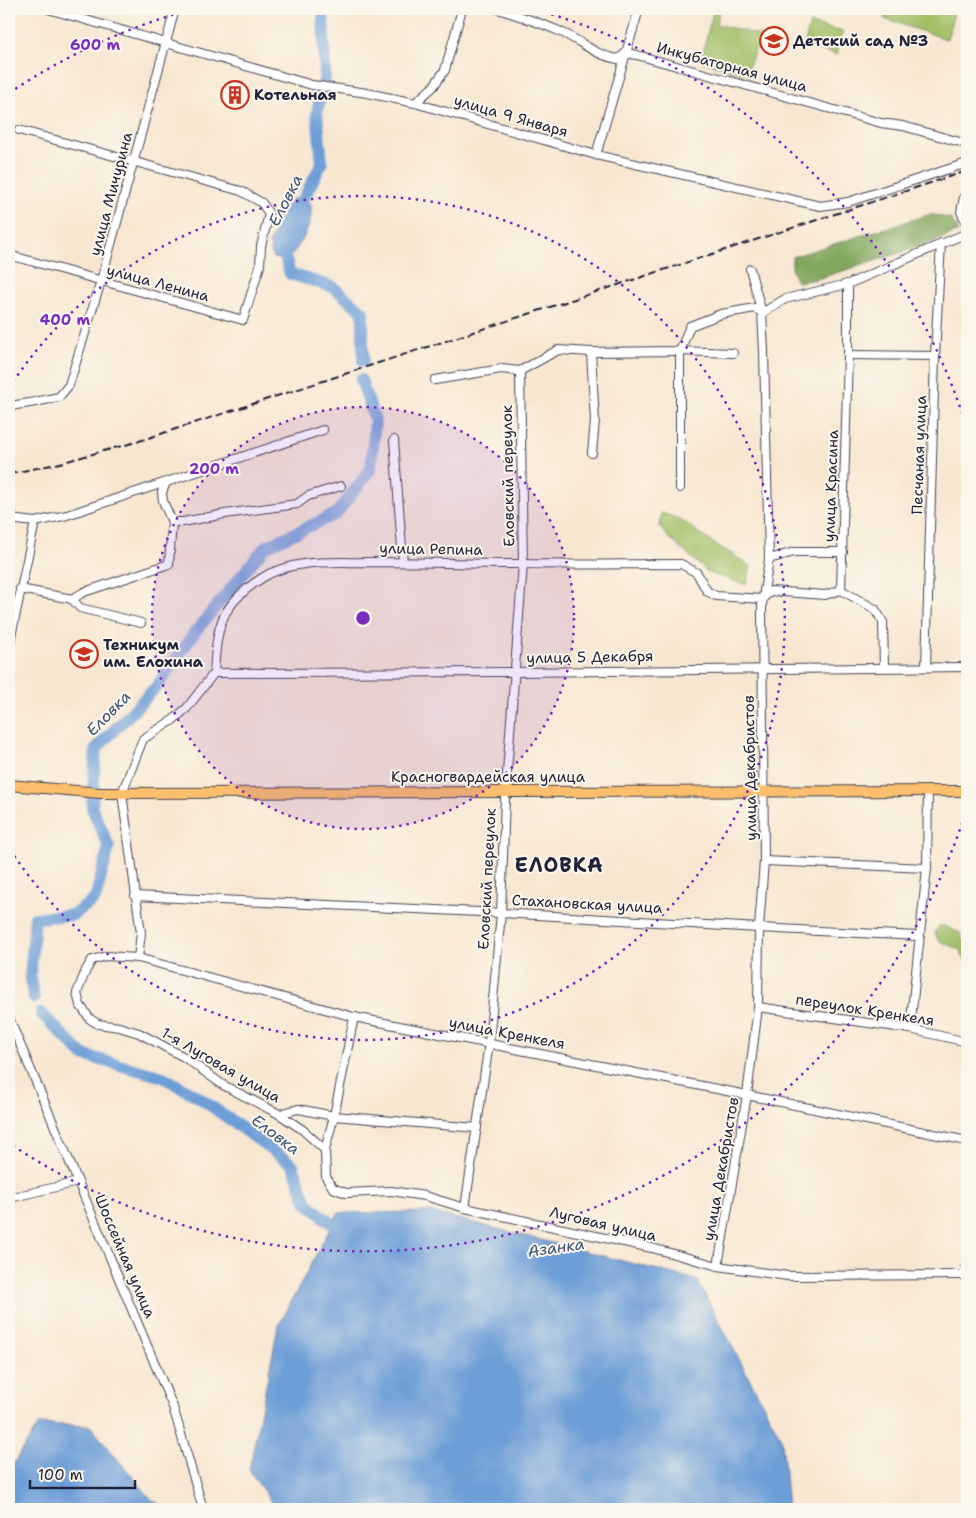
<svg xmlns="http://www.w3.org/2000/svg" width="976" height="1518" viewBox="0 0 976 1518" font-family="'Shantell Sans',sans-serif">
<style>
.green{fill:#a2c068;stroke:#627152}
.forest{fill:#81a65c;stroke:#52644c}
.water{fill:#6d9ed7;stroke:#486089}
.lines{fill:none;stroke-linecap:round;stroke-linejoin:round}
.river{stroke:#6d9ed7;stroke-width:12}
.minor-casing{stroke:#424052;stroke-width:10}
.major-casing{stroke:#424052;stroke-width:12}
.minor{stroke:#fff;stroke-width:8}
.major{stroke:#fabe6d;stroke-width:10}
.rail{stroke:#22223b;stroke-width:2;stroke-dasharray:8 4;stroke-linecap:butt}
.ring{fill:none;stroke:#7b2cbf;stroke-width:2.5;stroke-dasharray:2.5 5}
.labels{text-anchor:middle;stroke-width:4;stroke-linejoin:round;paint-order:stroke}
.poi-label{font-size:15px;font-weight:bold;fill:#22223b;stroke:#fbf7ec;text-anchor:start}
.street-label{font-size:15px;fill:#22223b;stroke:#fbf7ec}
.water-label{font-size:16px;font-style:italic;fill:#405479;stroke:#fbf7ec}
.district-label{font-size:20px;font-weight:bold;letter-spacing:1px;fill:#22223b;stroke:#fbf7ec}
.centre{fill:#7b2cbf;stroke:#fbf7ec;stroke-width:2.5}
.ring-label{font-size:15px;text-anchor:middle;font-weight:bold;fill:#7b2cbf;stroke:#fbf7ec;stroke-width:4;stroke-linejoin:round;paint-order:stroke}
</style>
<rect width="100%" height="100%" fill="#fbf7ec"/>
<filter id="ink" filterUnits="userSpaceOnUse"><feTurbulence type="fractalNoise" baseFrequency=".02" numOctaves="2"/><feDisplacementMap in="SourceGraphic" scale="10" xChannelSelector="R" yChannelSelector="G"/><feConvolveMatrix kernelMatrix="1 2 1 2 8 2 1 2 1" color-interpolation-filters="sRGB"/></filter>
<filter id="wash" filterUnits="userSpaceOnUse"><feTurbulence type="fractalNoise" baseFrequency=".0096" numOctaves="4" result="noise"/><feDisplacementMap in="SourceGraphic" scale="20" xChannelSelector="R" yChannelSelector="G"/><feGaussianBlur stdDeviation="1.12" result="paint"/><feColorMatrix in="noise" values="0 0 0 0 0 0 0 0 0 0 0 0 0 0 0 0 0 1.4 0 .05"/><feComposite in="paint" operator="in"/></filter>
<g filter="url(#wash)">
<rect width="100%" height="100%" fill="#f7e7d1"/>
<!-- green -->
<g class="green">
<path d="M714 9H720L716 24 762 36V42L754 52 746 74 700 61Z"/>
<path d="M888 9H955L947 39 884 19Z"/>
<path d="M810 24 843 32 837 55 804 46Z"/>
<path d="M661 513 680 519 707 539 751 566 746 585 709 573 668 537 660 527Z"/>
<path d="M939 926H945L960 933 962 939 967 943V964L960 950 938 940 935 933Z"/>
</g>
<!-- forest -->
<path class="forest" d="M931 214 951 219 959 231 926 245 817 279 797 282 792 271V257Z"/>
<!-- water -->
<g class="water">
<path d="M306 195C307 198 310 203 311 206 314 224 299 249 286 260L273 258 269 244 282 215 291 200Z"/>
<path d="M431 1212 697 1280 782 1440 788 1509H276L249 1470 278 1327 338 1213Z"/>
<path d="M39 1424 90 1426 152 1500 168 1509H9V1471Z"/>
</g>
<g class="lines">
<!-- river -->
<g class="river">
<path d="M298 209 322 163 317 113 325 76 323 9"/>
<path d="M282 245 290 274 333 287 363 312V361"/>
<path d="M34 998 30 979 35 918 73 915 95 899 109 847 92 808 96 749 157 686 195 632 265 547 336 514 371 469 375 420 361 380"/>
<path d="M41 1013 83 1055 163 1077 197 1096 293 1165 307 1203 344 1234"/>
</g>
</g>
</g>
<g filter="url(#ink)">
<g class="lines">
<defs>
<g id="minor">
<path d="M48 9 312 85 367 93 415 103 596 155 820 206 848 202 967 163"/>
<path d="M498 9C519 16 541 23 561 32 581 41 596 56 618 59L626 53 637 55 881 123 903 126 967 144"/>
<path d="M415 103 433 87 445 70 462 9"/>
<path d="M596 155 639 9"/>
<path d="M964 197 961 212 967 224"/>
<path d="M9 255 243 320 260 266 261 246 269 214 262 203 241 191 19 130"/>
<path d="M848 284V355L841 590 875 609 883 622 884 666"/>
<path d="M591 352 595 421 592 453"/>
<path d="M848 355 935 356"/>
<path d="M435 380 501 369 520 371 558 350 591 352 680 351 690 326 721 314 755 308 762 313 785 299 848 284 967 233"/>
<path d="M9 406 30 403 59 397 69 385 101 281 175 9"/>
<path d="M394 440 403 562"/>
<path d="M680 488V351L733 353"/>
<path d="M9 519 35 522 67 515 323 430"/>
<path d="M172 522H183L225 514 297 504 308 496 341 486"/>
<path d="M769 559 794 552H843"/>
<path d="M20 589 72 599 80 608 141 623"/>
<path d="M72 599 84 592 169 564 172 522 163 501 162 492 166 483"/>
<path d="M9 646 35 522"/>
<path d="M926 667 935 356 941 243"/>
<path d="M214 673 516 672 967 667"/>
<path d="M214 673C217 625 220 605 262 578 293 558 335 563 370 562 421 562 471 564 522 564 575 565 628 564 681 564L697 573 707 591 716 596 762 599 771 591 825 595 841 590"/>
<path d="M764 861 927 868"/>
<path d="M135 896 501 913 759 928 918 936"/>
<path d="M138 958 141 933 122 793 143 739 173 720 187 708 214 673"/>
<path d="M758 1007 910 1029 967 1042"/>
<path d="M9 1018 173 1407 203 1509"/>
<path d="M910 1029 927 868 928 790"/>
<path d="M279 1114 303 1130 325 1150 326 1177 333 1188 346 1193 391 1191 425 1196 465 1208 652 1248 718 1266 788 1276 967 1275"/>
<path d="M477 1128 334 1116 298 1109 279 1114 223 1085 184 1057 139 1033 119 1027 98 1024 90 1019 80 1005 77 993 86 970 92 960 106 956 138 958 354 1017 747 1095 967 1141"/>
<path d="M325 1150 334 1116 354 1017"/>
<path d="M9 1198 78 1182"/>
<path d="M465 1208 489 1043 501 913 505 798 523 564 520 371"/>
<path d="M718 1266 747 1095 758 1007 759 928 764 861 762 604 769 559 764 351 762 313 750 269"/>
<path d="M964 1275 967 1259"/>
</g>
<path id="major" d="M9 785 100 793 967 791"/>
</defs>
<!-- minor casing -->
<use href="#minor" class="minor-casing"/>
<!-- major casing -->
<use href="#major" class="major-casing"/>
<!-- minor -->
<use href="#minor" class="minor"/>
<!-- major -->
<use href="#major" class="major"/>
<!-- rail -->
<path class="rail" d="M9 474 60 463 136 442 967 171"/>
</g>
</g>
<!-- distance rings -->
<circle cx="363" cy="618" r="211" fill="#7b2cbf" fill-opacity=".12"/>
<g class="ring">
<circle cx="363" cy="618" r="211"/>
<path d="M9 388A422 422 0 1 1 9 848"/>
<path d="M967 808A633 633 0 0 1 9 1143M9 93A633 633 0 0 1 189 10M537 10A633 633 0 0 1 967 428"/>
</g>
<!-- icons -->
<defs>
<symbol id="school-ring" viewBox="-11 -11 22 22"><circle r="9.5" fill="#fbf7ec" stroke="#c8321e" stroke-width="1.5"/><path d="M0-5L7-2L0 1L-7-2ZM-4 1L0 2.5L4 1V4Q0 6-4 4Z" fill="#c8321e"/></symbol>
<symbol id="building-ring" viewBox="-11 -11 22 22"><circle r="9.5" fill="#fbf7ec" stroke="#c8321e" stroke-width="1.5"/><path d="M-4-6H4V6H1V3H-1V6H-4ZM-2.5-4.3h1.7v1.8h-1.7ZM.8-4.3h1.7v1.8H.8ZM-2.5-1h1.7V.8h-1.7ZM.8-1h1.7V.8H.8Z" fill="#c8321e"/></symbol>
<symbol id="university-ring" viewBox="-11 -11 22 22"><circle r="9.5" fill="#fbf7ec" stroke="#c8321e" stroke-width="1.5"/><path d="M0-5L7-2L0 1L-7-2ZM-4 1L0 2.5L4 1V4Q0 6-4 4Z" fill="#c8321e"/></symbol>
</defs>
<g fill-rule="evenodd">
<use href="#school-ring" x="758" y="25" width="32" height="32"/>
<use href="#building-ring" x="219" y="79" width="32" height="32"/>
<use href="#university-ring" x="68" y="638" width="32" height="32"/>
</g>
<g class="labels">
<!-- poi labels -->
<g class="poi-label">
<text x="793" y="46">Детский сад №3</text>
<text x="254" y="100">Котельная</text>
<text x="103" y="650">Техникум<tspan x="103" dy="17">им. Елохина</tspan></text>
</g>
<!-- street labels -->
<g class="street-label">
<text transform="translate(732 67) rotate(15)" y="5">Инкубаторная улица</text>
<text transform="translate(511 116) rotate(16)" y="5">улица 9 Января</text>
<text transform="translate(111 194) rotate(-75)" y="5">улица Мичурина</text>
<text transform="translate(158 283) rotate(15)" y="5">улица Ленина</text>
<text transform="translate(919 455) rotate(-88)" y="5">Песчаная улица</text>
<text transform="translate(508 476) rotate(-91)" y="5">Еловский переулок</text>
<text transform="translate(831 486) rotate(-88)" y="5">улица Красина</text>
<text transform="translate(431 549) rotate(1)" y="5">улица Репина</text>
<text transform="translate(590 657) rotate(-1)" y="5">улица 5 Декабря</text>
<text transform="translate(750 768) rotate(-91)" y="5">улица Декабристов</text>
<text x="488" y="782">Красногвардейская улица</text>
<text transform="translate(487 879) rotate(-87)" y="5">Еловский переулок</text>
<text transform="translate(587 904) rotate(3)" y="5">Стахановская улица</text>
<text transform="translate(865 1010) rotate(9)" y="5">переулок Кренкеля</text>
<text transform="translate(507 1033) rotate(11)" y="5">улица Кренкеля</text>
<text transform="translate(221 1065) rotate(30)" y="5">1-я Луговая улица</text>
<text transform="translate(721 1169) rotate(-80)" y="5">улица Декабристов</text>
<text transform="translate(603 1224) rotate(13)" y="5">Луговая улица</text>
<text transform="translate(125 1256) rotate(67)" y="5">Шоссейная улица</text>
</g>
<!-- water labels -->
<g class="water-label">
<text transform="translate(285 200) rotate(-63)" y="6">Еловка</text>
<text transform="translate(108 713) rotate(-46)" y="6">Еловка</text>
<text transform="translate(276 1134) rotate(37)" y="6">Еловка</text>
<text transform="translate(556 1247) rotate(-8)" y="6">Азанка</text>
</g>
<!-- district labels -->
<g class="district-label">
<text x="559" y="872">ЕЛОВКА</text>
</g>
</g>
<circle cx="363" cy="618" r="8" class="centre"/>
<g class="ring-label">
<text x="95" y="50">600 m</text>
<text x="65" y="325">400 m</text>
<text x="214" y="474">200 m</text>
</g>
<!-- margin -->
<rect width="976" height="1518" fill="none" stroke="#fbf7ec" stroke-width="30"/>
<!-- scale -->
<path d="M30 1480v8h105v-8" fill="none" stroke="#22223b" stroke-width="2.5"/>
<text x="38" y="1480" font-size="15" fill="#22223b" stroke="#fbf7ec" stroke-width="4" paint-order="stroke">100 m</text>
</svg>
